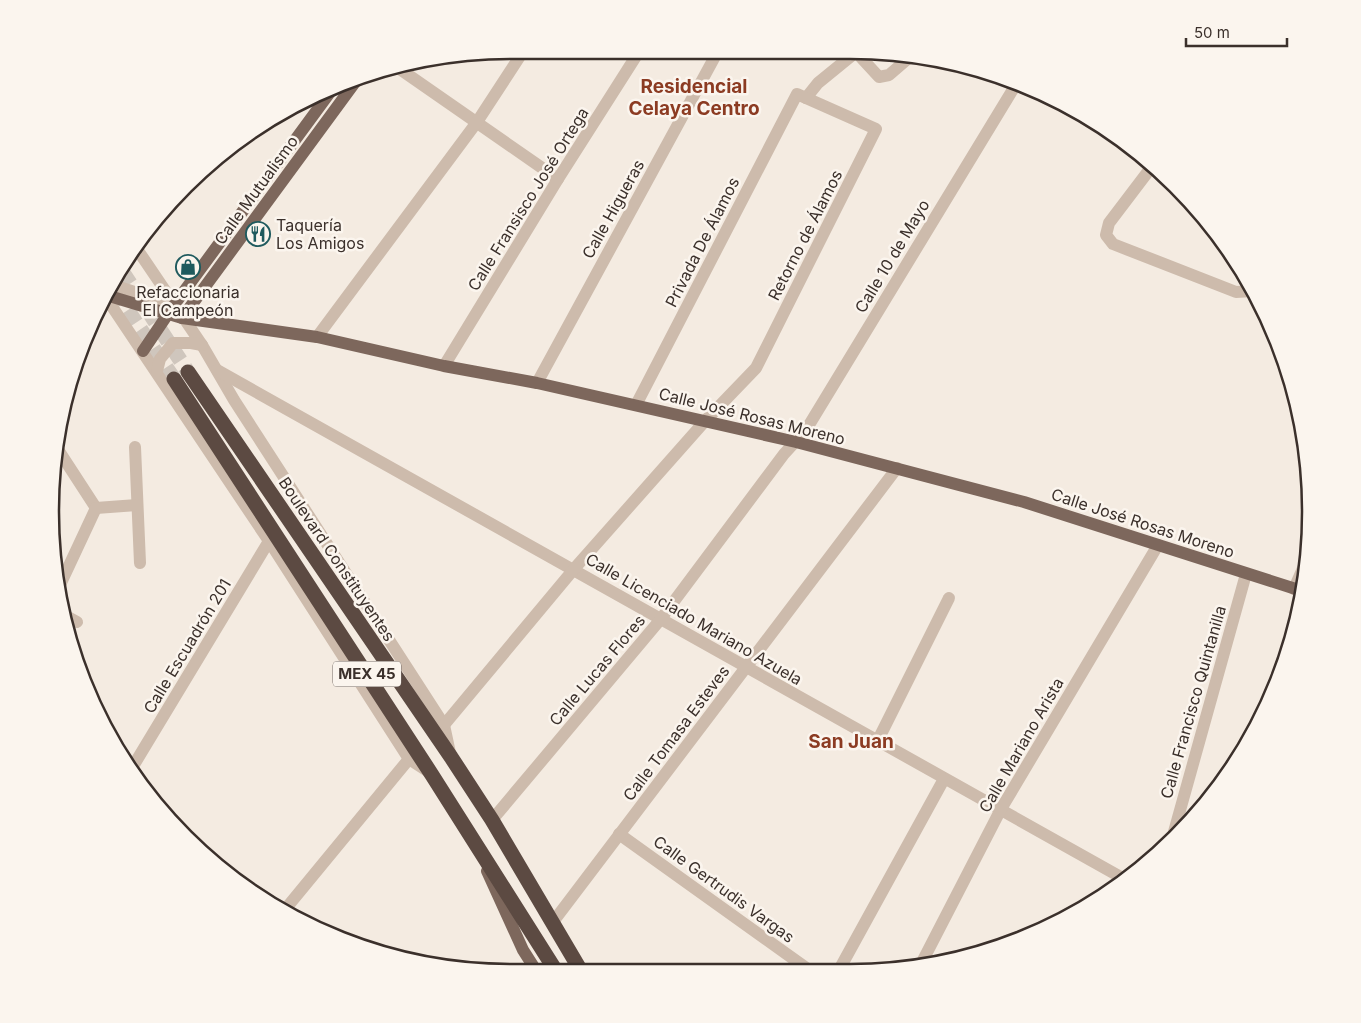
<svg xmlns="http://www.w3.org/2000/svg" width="1361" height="1023" viewBox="0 0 1361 1023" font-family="Inter,sans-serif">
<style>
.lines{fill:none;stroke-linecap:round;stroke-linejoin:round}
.highway-tunnel{stroke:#cfc6bd;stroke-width:15;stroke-dasharray:15 8;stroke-linecap:butt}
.minor{stroke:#cdbbac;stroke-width:12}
.major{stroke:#7d675c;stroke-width:12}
.highway{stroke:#5c4a42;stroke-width:15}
.labels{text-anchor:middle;stroke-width:5;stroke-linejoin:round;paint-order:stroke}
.shield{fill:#fbf5ee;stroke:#756b66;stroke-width:1}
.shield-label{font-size:15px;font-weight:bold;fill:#3b302b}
.street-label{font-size:16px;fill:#3b302b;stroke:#fbf5ee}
.poi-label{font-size:16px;fill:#3b302b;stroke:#fbf5ee;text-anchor:start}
.quarter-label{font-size:19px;font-weight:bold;fill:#8c3b22;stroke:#fbf5ee}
.rim{fill:none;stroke:#3b302b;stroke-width:2.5}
</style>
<rect width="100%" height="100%" fill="#f4ebe1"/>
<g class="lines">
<!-- highway-tunnel -->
<g class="highway-tunnel">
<path d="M122 271 188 372"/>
<path d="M115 291 174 379"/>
</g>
<!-- minor -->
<g class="minor">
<path d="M855 51 879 77 889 75 911 56"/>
<path d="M394 65 558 179"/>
<path d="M806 98 818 83 856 52"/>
<path d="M1150 169 1109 223 1106 235 1113 244 1236 292 1253 291"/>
<path d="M137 249 202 345 234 400 444 725 450 753"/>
<path d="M113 285 174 305"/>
<path d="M105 296 269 541 409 759 429 772"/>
<path d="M317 337 477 122 524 50"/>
<path d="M444 366 558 179 640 50"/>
<path d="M217 370 1126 880"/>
<path d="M157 371 160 359 173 343H191L202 345"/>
<path d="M537 383 718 51"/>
<path d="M135 447 140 563"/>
<path d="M57 448 96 508"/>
<path d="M96 508 137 505"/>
<path d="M60 585 96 508"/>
<path d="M1294 589 1308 557"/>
<path d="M66 616 77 622"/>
<path d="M444 725 574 569 705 421 756 368 876 129 797 94 636 405"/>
<path d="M878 740 949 598"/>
<path d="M132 768 269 541"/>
<path d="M492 820 660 620 784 454 806 430 1015 86"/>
<path d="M619 834 809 970"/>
<path d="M1172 839 1246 574"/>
<path d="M283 912 409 759"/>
<path d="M553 922 897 468"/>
<path d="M920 966 1001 809 1158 545"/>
<path d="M839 970 944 779"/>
</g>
<!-- major -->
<g class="major">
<path d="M106 295 182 318 317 337 444 366 537 383 796 442 1024 502 1302 591"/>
<path d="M182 318 356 81"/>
<path d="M143 351 174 305 331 91"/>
<path d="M487 871 523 950 537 972"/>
</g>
<!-- highway -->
<g class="highway">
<path d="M188 372 451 757 492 820 581 971"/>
<path d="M174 379 432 775 556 971"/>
</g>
</g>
<!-- icons -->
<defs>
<symbol id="restaurant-ring" viewBox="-11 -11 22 22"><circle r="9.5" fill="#fbf5ee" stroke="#1f5a5e" stroke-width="1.5"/><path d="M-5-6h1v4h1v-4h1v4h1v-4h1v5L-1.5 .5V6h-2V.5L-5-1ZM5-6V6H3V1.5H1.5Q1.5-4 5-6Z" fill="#1f5a5e"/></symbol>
<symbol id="shop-ring" viewBox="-11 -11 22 22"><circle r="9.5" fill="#fbf5ee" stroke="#1f5a5e" stroke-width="1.5"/><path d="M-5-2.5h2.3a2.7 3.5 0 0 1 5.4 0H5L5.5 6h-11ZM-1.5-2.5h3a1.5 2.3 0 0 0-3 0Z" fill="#1f5a5e"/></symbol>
</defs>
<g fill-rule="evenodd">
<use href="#restaurant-ring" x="244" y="220" width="28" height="28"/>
<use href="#shop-ring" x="174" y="253" width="28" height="28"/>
</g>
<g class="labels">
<!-- shield labels -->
<rect class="shield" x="333" y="661.5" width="68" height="25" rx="4"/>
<g class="shield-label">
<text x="367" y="679">MEX 45</text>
</g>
<!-- street labels -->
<g class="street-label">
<text transform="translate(256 190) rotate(-54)" y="6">Calle Mutualismo</text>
<text transform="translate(528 199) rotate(-58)" y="6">Calle Fransisco José Ortega</text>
<text transform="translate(613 209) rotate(-61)" y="6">Calle Higueras</text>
<text transform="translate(805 235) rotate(-63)" y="6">Retorno de Álamos</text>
<text transform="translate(702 242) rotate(-63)" y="6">Privada De Álamos</text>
<text transform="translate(892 256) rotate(-59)" y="6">Calle 10 de Mayo</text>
<text transform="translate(752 416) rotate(14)" y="6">Calle José Rosas Moreno</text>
<text transform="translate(1143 523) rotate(18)" y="6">Calle José Rosas Moreno</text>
<text transform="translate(337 559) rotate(56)" y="6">Boulevard Constituyentes</text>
<text transform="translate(694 619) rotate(30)" y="6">Calle Licenciado Mariano Azuela</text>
<text transform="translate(187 646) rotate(-59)" y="6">Calle Escuadrón 201</text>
<text transform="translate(597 670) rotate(-50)" y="6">Calle Lucas Flores</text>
<text transform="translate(1193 702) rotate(-74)" y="6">Calle Francisco Quintanilla</text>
<text transform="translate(676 733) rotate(-53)" y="6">Calle Tomasa Esteves</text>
<text transform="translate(1021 745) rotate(-60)" y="6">Calle Mariano Arista</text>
<text transform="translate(724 889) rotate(36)" y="6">Calle Gertrudis Vargas</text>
</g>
<!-- poi labels -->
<g class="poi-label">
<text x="276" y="231">Taquería<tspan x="276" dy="18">Los Amigos</tspan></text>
<text x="188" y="298" text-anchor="middle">Refaccionaria<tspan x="188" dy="18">El Campeón</tspan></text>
</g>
<!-- quarter labels -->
<g class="quarter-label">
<text x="694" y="93">Residencial<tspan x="694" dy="22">Celaya Centro</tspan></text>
<text x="851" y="748">San Juan</text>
</g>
</g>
<!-- crop -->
<path d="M0 0H1361V1023H0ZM511 59H850A452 452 0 0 1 1302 511V512A452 452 0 0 1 850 964H511A452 452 0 0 1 59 512V511A452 452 0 0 1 511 59Z" fill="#fbf5ee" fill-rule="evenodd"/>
<path class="rim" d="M511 59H850A452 452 0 0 1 1302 511V512A452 452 0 0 1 850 964H511A452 452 0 0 1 59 512V511A452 452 0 0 1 511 59Z"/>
<!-- scale -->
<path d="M1186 38v8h101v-8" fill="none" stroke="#3b302b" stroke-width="2.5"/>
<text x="1194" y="38" font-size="15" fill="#3b302b" stroke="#fbf5ee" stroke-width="4" paint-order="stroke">50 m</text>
</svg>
